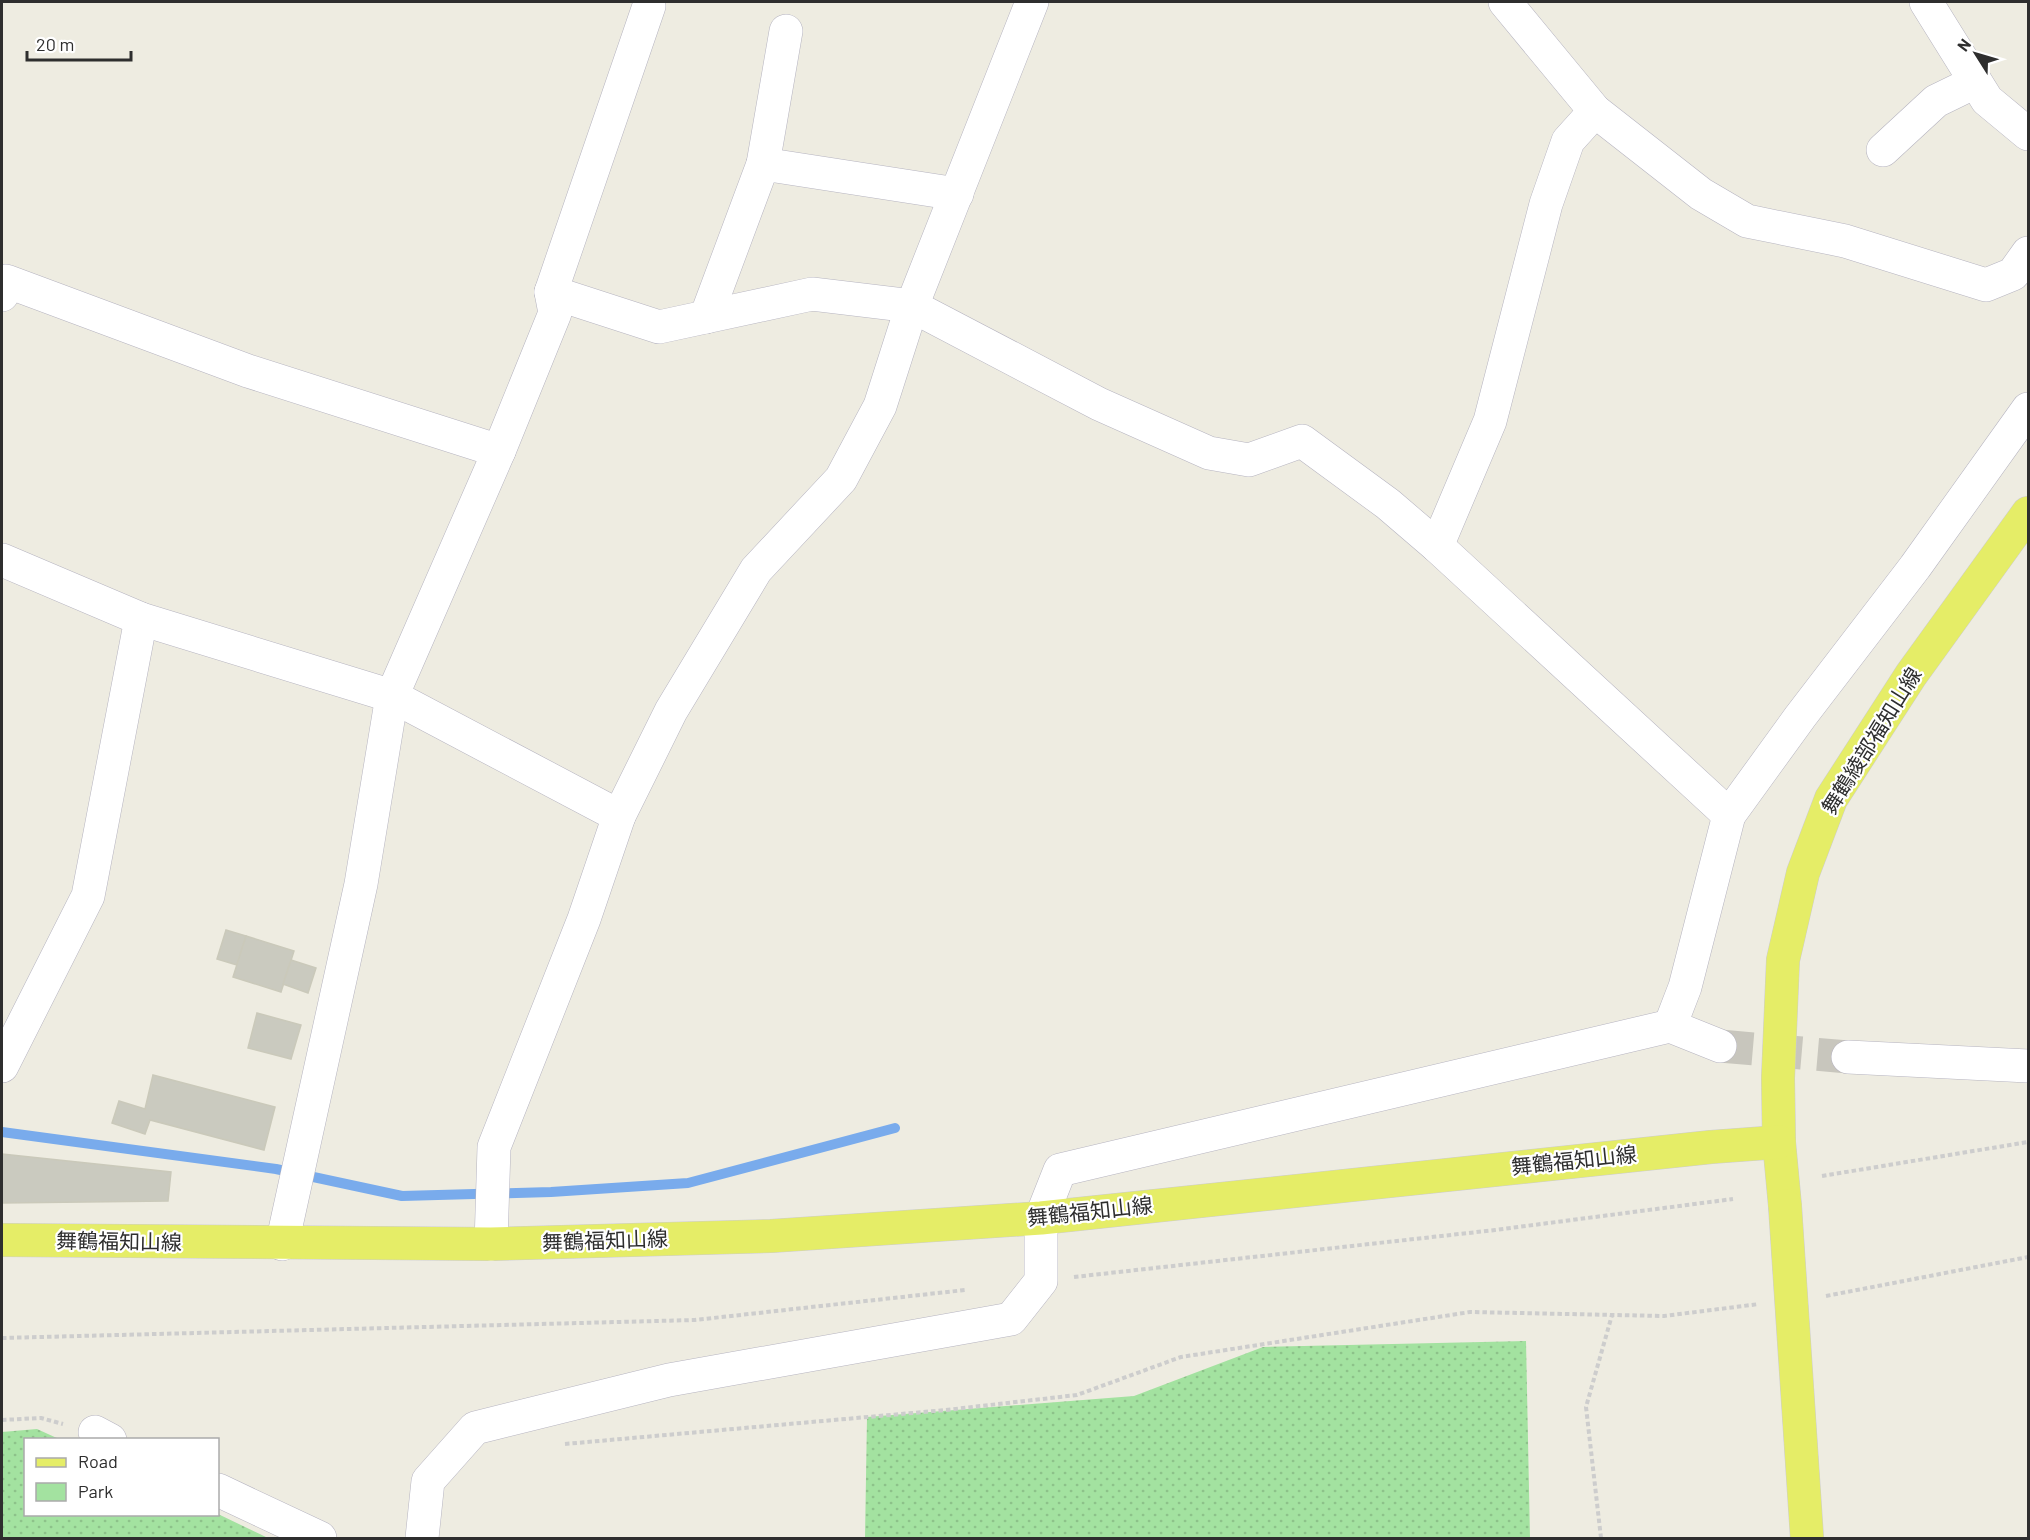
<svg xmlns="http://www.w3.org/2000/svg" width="2030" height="1540" viewBox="0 0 2030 1540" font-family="Barlow,'Noto Sans JP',sans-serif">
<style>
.green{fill:url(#green-dots)}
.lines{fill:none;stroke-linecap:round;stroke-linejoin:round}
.stream{stroke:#79abec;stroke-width:10}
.building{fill:#cacabf;stroke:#cac9ba;stroke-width:1.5}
.minor-tunnel{stroke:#c8c6bd;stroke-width:33;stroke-dasharray:33 16;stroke-linecap:butt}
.minor-casing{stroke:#b6b4c0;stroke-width:34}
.major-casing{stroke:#cdcdcd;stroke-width:34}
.path{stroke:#cdcdcd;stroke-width:4;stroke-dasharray:4.5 3;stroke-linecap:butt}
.minor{stroke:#fff;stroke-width:33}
.major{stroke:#e5ed67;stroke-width:33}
.major-bridge-casing{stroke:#cdcdcd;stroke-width:34;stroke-linecap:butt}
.major-bridge{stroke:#e5ed67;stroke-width:33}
.labels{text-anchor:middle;stroke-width:4.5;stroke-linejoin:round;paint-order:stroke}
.street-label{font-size:21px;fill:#2e2e2e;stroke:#fff}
</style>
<defs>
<pattern id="green-dots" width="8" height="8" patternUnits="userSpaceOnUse" patternTransform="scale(1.5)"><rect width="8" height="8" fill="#a3e2a0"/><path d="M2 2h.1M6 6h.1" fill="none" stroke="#8dc28a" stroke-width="1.8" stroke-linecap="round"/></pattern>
</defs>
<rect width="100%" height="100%" fill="#eeece1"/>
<!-- green -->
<g class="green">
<path d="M1526 1341 1530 1538H865L867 1417 1134 1396 1263 1347Z"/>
<path d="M37 1429 59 1439 26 1440V1514H218L268 1538H2V1432Z"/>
</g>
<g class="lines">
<!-- stream -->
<path class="stream" d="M2 1132 276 1169 402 1196 551 1192 688 1183 895 1128"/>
</g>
<!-- building -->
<g class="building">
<path d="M226 930 246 936 237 965 217 959Z"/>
<path d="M246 936 294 951 281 992 233 977Z"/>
<path d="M291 960 316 968 308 993 283 984Z"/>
<path d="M257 1013 301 1025 291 1059 248 1048Z"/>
<path d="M153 1075 275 1107 264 1150 150 1120 145 1134 112 1123 119 1101 145 1109Z"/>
<path d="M2 1154 171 1172 168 1201 2 1203Z"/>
</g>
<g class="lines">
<!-- minor-tunnel -->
<path class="minor-tunnel" d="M1720 1046 1848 1057"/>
<defs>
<g id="minor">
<path d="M1505 2 1595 111 1701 194 1747 221 1845 241 1986 285 2013 274 2028 253"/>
<path d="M1926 2 1987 100 2028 134"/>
<path d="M1883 150 1936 101 1975 82"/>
<path d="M763 164 786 31"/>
<path d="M551 292 659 327 812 294 912 306 1099 404 1209 453 1249 460 1302 441 1388 504 1437 546 1729 815"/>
<path d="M2 295 6 281 248 371 499 451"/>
<path d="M706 317 763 164 957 194"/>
<path d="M1437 546 1490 421 1546 204 1568 141 1595 111"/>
<path d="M2 560 141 619 392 696 619 816"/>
<path d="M1670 1026 1720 1046"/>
<path d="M1848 1057 2028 1066"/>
<path d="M2 1066 88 896 141 619"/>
<path d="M282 1244 361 884 392 696 499 451 555 313 551 292 649 6"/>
<path d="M491 1244 494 1147 584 919 619 816 671 711 756 570 841 479 880 406 912 306 1032 2"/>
<path d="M95 1432 110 1440"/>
<path d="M218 1490 320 1538"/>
<path d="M422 1538 428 1481 475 1428 669 1380 1011 1319 1041 1281V1218L1060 1170 1670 1026 1685 987 1729 815 1800 717 1915 567 2028 409"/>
</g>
<g id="major">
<path d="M1785 1206 1779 1142 1778 1078 1783 960 1803 873 1831 799 1911 675 2028 513"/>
<path d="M2 1240 491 1244 771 1236 1041 1218 1711 1147 1779 1142"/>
</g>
</defs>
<!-- minor casing -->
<use href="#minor" class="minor-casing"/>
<!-- major casing -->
<use href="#major" class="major-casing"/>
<!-- path -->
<g class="path">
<path d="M1822 1176 2028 1142"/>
<path d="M1074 1277 1495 1230 1733 1199"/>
<path d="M1826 1296 2028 1257"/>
<path d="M2 1338 695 1320 965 1290"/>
<path d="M2 1420 41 1418 63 1424"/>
<path d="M565 1444 946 1410 1077 1395 1181 1357 1470 1312 1664 1316 1759 1304"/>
<path d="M1601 1538 1586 1407 1612 1315"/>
</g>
<!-- minor -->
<use href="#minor" class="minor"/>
<!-- major -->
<use href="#major" class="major"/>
<defs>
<path id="major-bridge" d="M1785 1206 1807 1538"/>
</defs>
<!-- major-bridge casing -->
<use href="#major-bridge" class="major-bridge-casing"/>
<!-- major-bridge -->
<use href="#major-bridge" class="major-bridge"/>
</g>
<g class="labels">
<!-- street labels -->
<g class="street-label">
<text transform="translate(1872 741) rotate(-58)" y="7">舞鶴綾部福知山線</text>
<text transform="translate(1574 1161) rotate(-6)" y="7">舞鶴福知山線</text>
<text transform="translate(1090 1212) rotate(-6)" y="7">舞鶴福知山線</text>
<text transform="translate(605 1241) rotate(-2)" y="7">舞鶴福知山線</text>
<text transform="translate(119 1242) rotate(1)" y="7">舞鶴福知山線</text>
</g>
</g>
<!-- border -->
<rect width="2030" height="1540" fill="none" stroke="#2e2e2e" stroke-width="6"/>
<!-- legend -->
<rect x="24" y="1438" width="195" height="78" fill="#ffffff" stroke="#ababab" stroke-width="1.5"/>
<rect x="36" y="1458" width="30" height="9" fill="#e5ed67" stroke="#ababab" stroke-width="1.5"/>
<text x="78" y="1468" font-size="18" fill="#2e2e2e">Road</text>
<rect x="36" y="1483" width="30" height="18" fill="#a3e2a0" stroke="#ababab" stroke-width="1.5"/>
<text x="78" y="1498" font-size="18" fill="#2e2e2e">Park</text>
<!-- north arrow -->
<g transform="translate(1976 54) rotate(307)" stroke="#ffffff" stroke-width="4.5" paint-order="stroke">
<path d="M0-4.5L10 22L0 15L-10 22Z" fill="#2e2e2e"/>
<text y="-9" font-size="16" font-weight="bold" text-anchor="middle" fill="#2e2e2e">N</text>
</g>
<!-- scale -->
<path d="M27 51v9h104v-9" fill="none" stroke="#2e2e2e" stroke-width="3"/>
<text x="36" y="51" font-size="18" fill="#2e2e2e" stroke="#ffffff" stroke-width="4.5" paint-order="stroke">20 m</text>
</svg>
